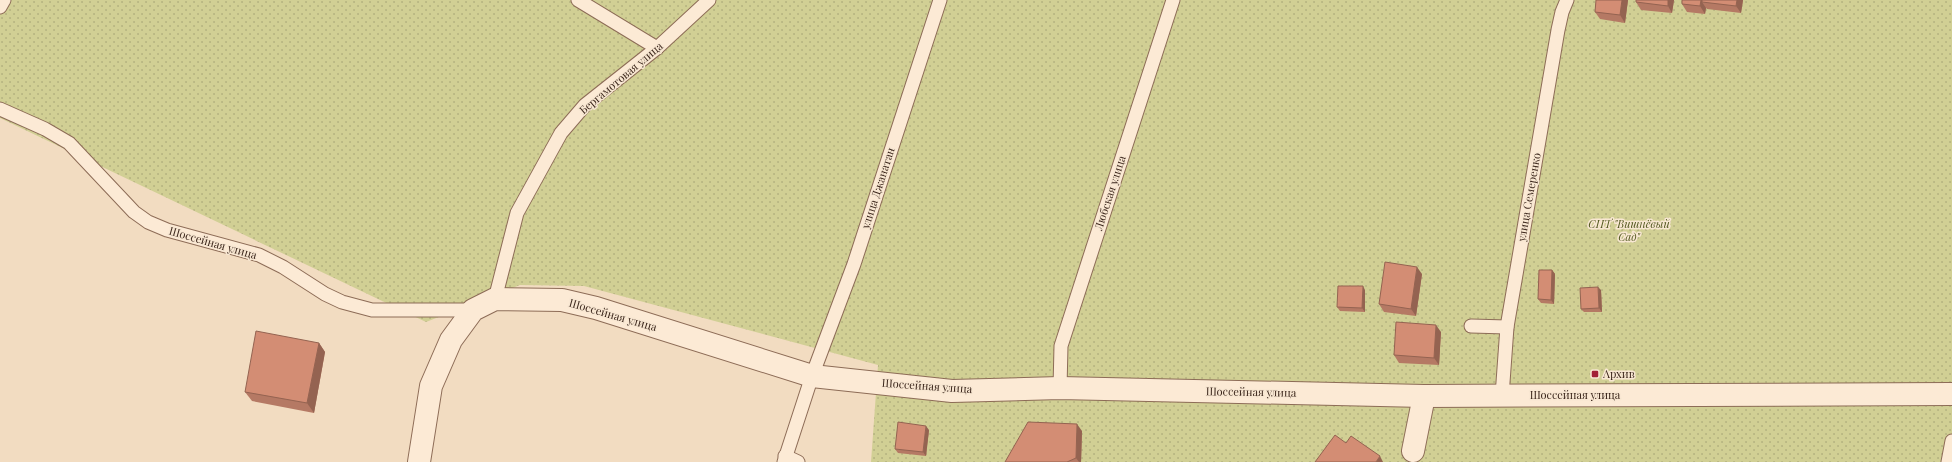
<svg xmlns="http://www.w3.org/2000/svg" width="1952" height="462" viewBox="0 0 1952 462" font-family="'Playfair Display',serif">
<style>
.garden{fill:url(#garden-dots)}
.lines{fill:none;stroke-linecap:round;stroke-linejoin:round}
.service-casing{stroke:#8d6c57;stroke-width:15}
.minor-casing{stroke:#8d6c57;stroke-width:24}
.tertiary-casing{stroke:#8d6c57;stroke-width:24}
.service{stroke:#fcead5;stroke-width:13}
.minor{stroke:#fcead5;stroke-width:22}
.tertiary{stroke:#fcead5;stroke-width:22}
.wall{fill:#b57964}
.shaded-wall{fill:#946351}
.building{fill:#d38d74;stroke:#946351}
.poi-dot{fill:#a22136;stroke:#f8e7d2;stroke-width:1.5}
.labels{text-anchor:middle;stroke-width:3;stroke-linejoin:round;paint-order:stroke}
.street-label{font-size:11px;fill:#3c271c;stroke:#f8e7d2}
.park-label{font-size:11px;font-style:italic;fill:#545a21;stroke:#f8e7d2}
.poi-label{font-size:11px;fill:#3c271c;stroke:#f8e7d2;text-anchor:start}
</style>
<defs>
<pattern id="garden-dots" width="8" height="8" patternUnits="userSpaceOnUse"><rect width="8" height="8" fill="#d1cf94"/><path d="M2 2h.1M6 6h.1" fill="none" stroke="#b4b27f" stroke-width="1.8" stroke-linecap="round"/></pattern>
</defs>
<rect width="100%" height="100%" fill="#f2dcc1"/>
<!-- garden -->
<path class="garden" d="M0 0H1952V462H871L878 365 584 286 520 285 426 322 0 118Z"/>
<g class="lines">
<defs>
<g id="service">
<path d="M578 0 657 48"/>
<path d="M0 7 4 0"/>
<path d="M0 109 45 129 69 143 134 212 148 222 167 230 259 255 283 267 325 294 342 302 372 310H473"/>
<path d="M495 299 517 213 561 133 585 105 657 48 709 0"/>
<path d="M1471 326 1507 327"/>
<path d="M1060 388 1061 346 1173 0"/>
<path d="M1502 396 1507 327 1558 30 1562 12 1567 0"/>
<path d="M785 456 798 462"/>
<path d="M784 462 812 376 854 264 940 0"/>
<path d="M1948 462 1952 441"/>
</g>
<path id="minor" d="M1413 451 1424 396"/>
<path id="tertiary" d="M419 462 431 386 451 340 473 310 495 299 562 300 596 308 812 376 952 391 1060 388 1424 396 1952 394"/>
</defs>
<!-- service casing -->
<use href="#service" class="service-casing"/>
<!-- minor casing -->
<use href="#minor" class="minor-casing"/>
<!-- tertiary casing -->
<use href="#tertiary" class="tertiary-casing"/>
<!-- service -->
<use href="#service" class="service"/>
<!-- minor -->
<use href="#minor" class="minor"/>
<!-- tertiary -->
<use href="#tertiary" class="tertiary"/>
</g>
<!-- wall -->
<g class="wall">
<path d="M1628 0 1625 23 1600 19 1595 12Z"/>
<path d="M1636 0H1674L1672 13 1641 10 1636 2Z"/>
<path d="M1682 0H1743L1741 13 1707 9 1706 8 1705 14 1687 12 1682 4Z"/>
<path d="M1552 270 1555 274 1554 304 1541 303 1538 299Z"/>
<path d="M1422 274 1416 316 1384 312 1379 304Z"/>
<path d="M1365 290V312L1340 311 1337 307Z"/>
<path d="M1601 290 1602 312H1584L1581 309Z"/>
<path d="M1441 332 1439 365 1399 363 1394 355Z"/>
<path d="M319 343 325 352 314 413 252 401 245 392Z"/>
<path d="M929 430 926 456 898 453 895 449Z"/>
<path d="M1082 431 1081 462H1005Z"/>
</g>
<!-- shaded-wall -->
<g class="shaded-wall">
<path d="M1622 0H1628L1625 23 1620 15Z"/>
<path d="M1668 0H1674L1672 13 1668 6Z"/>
<path d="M1701 0H1707L1702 2 1706 8 1705 14 1700 6Z"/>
<path d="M1737 0H1743L1741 13 1736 6Z"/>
<path d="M1417 267 1422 274 1416 316 1411 309Z"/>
<path d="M1552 270 1555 274 1554 304 1551 300Z"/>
<path d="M1363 286 1365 290V312L1362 308Z"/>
<path d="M1598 287 1601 290 1602 312 1599 308Z"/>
<path d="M1436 325 1441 332 1439 365 1434 358Z"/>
<path d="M319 343 325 352 314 413 307 403Z"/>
<path d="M1077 424 1082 431 1081 462H1079L1076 458Z"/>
<path d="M926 426 929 430 926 456 923 452Z"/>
<path d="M1380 456 1383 462H1376Z"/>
</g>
<!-- building -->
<g class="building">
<path d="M1596 0H1622L1620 15 1595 12Z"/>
<path d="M1636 0H1668V6L1636 2Z"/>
<path d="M1682 0H1701L1700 6 1682 4Z"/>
<path d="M1702 0H1737L1736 6 1702 2Z"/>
<path d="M1385 262 1417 267 1411 309 1379 304Z"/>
<path d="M1539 270H1552L1551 300 1538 299Z"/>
<path d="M1338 286H1363L1362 308 1337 307Z"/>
<path d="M1598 287 1599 308 1581 309 1580 288Z"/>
<path d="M1396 322 1436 325 1434 358 1394 355Z"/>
<path d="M256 331 319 343 307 403 245 392Z"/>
<path d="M898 422 926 426 923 452 895 449Z"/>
<path d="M1028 422 1077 424 1076 458 1067 462H1005Z"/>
<path d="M1335 435 1346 443 1351 436 1380 456 1376 462H1315Z"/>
</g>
<!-- markers -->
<rect class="poi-dot" x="1591" y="370" width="8" height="8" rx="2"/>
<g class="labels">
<!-- street labels -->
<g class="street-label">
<text transform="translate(621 78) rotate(-40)" y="4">Бергамотовая улица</text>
<text transform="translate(878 188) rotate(-72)" y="4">улица Джанатан</text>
<text transform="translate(1110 193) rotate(-72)" y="4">Любская улица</text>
<text transform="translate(1529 197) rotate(-80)" y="4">улица Семеренко</text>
<text transform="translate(213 243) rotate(16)" y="4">Шоссейная улица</text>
<text transform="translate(613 315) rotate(16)" y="4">Шоссейная улица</text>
<text transform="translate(927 386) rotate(4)" y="4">Шоссейная улица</text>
<text transform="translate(1251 392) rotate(1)" y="4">Шоссейная улица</text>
<text x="1575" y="399">Шоссейная улица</text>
</g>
<!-- park labels -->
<g class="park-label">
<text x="1629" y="228">СНТ "Вишнёвый<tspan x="1629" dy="13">Сад"</tspan></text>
</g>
<!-- poi labels -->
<g class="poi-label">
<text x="1603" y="378">Архив</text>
</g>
</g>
</svg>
